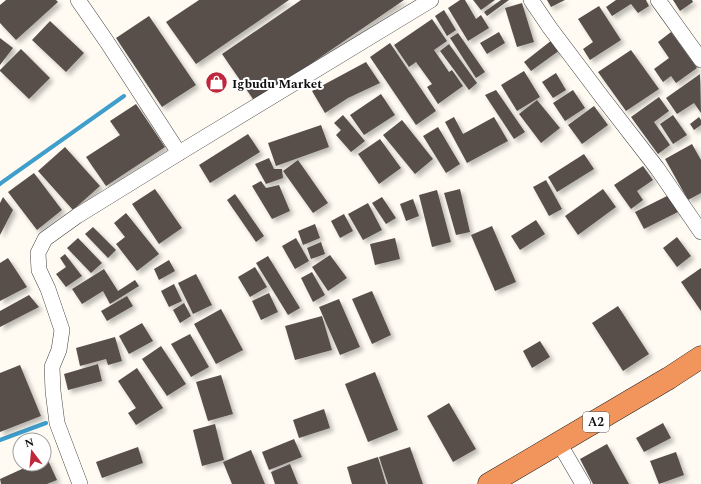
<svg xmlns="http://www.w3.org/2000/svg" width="701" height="484" viewBox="0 0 701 484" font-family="Spectral,serif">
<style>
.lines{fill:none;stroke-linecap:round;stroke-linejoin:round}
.stream{stroke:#3e9ecc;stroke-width:4}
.building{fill:#584f4c;filter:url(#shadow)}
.street-casing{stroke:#424242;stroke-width:16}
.highway-casing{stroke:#202020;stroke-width:23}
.street{stroke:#fff;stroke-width:15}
.highway{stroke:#f2955c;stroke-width:22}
.labels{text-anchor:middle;stroke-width:4;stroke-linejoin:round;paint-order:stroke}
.shield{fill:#fff;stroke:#575757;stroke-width:1}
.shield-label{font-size:12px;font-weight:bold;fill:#0f0f0f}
.poi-label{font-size:13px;font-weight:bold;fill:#0f0f0f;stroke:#fff;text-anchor:start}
</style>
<defs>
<filter id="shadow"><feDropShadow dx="3.5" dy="3.5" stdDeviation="2" flood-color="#0004"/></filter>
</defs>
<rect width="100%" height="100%" fill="#fffbf2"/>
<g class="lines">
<!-- stream -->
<g class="stream">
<path d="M0 184 1 183 124 96"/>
<path d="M0 440 46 423"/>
</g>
</g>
<!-- building -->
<g class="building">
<path d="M6 0H56L58 2 16 40 0 23V5Z"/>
<path d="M199 0H289L196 64 166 22Z"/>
<path d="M301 0H404L255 102 222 54Z"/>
<path d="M460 0H465L476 19 481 15 489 28 468 41 448 8Z"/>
<path d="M473 0H495L481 10Z"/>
<path d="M501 0H509L487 16 484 12Z"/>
<path d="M547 0H565L551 7Z"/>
<path d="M616 0H646L649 6 638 13 631 4 612 16 606 7Z"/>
<path d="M673 0H692L693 2 680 11Z"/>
<path d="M522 3 534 42 517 47 505 8Z"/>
<path d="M599 6 621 40 590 60 583 49 593 42 578 19Z"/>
<path d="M444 10 456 30 447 36 435 16Z"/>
<path d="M149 16 196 85 162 107 116 38Z"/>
<path d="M432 19 447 41 434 50 449 72 452 70 463 86 438 104 427 87 432 84 416 62 409 67 394 45Z"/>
<path d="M50 21 84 53 66 72 32 40Z"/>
<path d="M499 32 505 43 487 54 480 43Z"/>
<path d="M671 32 697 68 676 83 671 76 663 82 654 69 669 58 658 42Z"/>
<path d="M458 33 485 72 476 78 450 38Z"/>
<path d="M0 38 13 48 0 65Z"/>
<path d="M552 40 560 50 531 71 524 62Z"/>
<path d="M390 43 436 111 416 125 370 57Z"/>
<path d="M449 44 477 83 469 90 440 51Z"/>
<path d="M21 49 50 78 29 99 0 71V70Z"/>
<path d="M631 50 659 89 626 111 598 72Z"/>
<path d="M366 62 380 83 348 98 325 113 312 91Z"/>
<path d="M524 71 540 97 517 111 501 85Z"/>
<path d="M556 73 566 90 553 98 542 82Z"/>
<path d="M700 74 701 113 694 103 677 114 666 98Z"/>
<path d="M496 90 525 132 514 139 485 95Z"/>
<path d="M573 90 585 108 565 121 553 103Z"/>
<path d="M381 94 395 115 364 135 350 115Z"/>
<path d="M659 97 669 111 654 122 670 145 658 154 631 117Z"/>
<path d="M537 100 560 128 541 143 519 114Z"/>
<path d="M136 104 165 147 106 186 86 157 120 135 110 121Z"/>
<path d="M594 106 608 125 582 144 568 125Z"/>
<path d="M343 115 365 141 351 152 336 135 341 130 334 123Z"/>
<path d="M673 115 687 135 673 144 660 124Z"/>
<path d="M454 117 463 134 494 117 508 141 467 163 445 122Z"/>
<path d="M699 117 701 120V125L694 130 690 124Z"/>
<path d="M402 120 433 159 415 174 383 135Z"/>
<path d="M321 125 329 147 276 166 268 143Z"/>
<path d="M438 127 460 164 446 173 423 136Z"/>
<path d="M248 134 260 152 210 183 199 165Z"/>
<path d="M380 139 401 168 379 184 358 154Z"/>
<path d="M692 144 701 160V193L688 200 665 159Z"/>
<path d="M65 147 100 186 73 210 38 171Z"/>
<path d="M584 154 594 169 557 192 548 177Z"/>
<path d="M269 158 274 169H282L283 178 266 184 255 164Z"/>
<path d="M298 160 328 203 313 213 283 171Z"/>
<path d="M643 166 653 180 637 191 643 200 631 209 614 185Z"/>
<path d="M34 173 62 210 37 230 8 192Z"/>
<path d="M546 180 562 209 549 216 533 187Z"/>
<path d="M261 181 266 188 279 185 290 211 272 219 252 186Z"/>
<path d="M155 189 182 228 159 244 132 204Z"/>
<path d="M460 189 470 232 456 235 444 193Z"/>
<path d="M603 189 616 207 578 235 565 216Z"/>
<path d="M437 190 451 242 432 247 419 195Z"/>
<path d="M235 194 264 236 256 242 227 200Z"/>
<path d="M669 195 678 212 644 229 635 212Z"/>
<path d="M3 197 13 210 0 235V203Z"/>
<path d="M382 197 396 218 386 224 372 203Z"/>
<path d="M413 199 419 216 406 221 400 204Z"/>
<path d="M368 203 382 230 363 240 348 214Z"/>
<path d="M126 213 159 254 137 271 116 244 125 237 114 223Z"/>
<path d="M344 214 353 231 340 238 331 221Z"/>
<path d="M536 220 545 234 520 250 511 236Z"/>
<path d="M315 224 320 238 303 245 298 231Z"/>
<path d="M492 226 516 282 495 291 471 235Z"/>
<path d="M93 227 116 250 108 258 85 234Z"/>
<path d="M677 237 691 256 677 267 663 248Z"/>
<path d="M78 238 102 263 91 273 67 248Z"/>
<path d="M296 238 309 261 295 269 282 246Z"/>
<path d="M395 238 400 259 375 265 370 244Z"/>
<path d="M321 242 325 254 311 259 307 248Z"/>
<path d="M65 254 82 276 66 287 56 274 66 267 60 258Z"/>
<path d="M330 255 347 278 328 291 312 267Z"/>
<path d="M268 256 300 308 288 315 256 263Z"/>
<path d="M8 258 27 287 0 301V263Z"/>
<path d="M169 260 175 271 159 280 154 269Z"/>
<path d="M255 267 267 287 250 297 238 277Z"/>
<path d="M701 268V311L681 282Z"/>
<path d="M104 269 118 291 135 280 139 286 110 304 103 291 82 304 72 289Z"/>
<path d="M312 272 325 295 313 302 301 278Z"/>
<path d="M196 274 212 305 193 314 178 283Z"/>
<path d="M174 284 182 301 169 307 161 291Z"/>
<path d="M372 291 391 335 372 344 352 299Z"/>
<path d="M269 293 278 312 261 320 252 301Z"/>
<path d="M29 295 39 307 0 327V311Z"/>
<path d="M127 296 133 306 107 321 101 311Z"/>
<path d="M339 299 360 347 340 355 319 307Z"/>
<path d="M184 303 191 316 180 323 173 310Z"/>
<path d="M618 306 649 354 623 371 592 323Z"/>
<path d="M221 309 243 350 216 364 194 324Z"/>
<path d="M322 316 332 350 295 360 285 326Z"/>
<path d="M142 323 153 341 129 354 119 336Z"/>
<path d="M190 334 209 367 191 377 171 344Z"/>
<path d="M115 337 122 361 108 365 106 359 80 366 76 348Z"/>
<path d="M540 341 550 357 532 368 523 351Z"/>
<path d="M161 346 186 384 167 396 142 359Z"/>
<path d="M98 364 102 381 68 390 64 374Z"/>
<path d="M20 365 41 416 0 432V373Z"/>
<path d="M137 368 163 408 136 425 128 413 136 408 118 381Z"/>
<path d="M375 372 398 430 368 442 345 384Z"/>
<path d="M221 375 233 414 208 421 196 382Z"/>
<path d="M449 403 476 449 453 462 427 416Z"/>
<path d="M324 409 330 428 299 438 293 420Z"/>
<path d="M663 423 671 438 644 452 636 438Z"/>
<path d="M215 424 224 460 202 466 193 430Z"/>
<path d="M294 439 302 457 269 470 262 452Z"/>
<path d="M607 444 629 484H593L580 459Z"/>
<path d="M138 447 143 463 102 478 96 462Z"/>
<path d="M410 447 423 484H388L379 457Z"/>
<path d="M251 450 265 484H232L223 462Z"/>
<path d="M676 452 684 475 659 484 650 461Z"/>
<path d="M378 457 386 484H352L347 467Z"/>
<path d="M47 458 57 480 47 484H1L0 479 33 464H44V459Z"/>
<path d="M290 464 298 484H275L271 472Z"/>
</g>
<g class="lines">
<defs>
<g id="street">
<path d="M78 0 107 42 179 153"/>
<path d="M531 0 550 28 602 97 657 168 701 232"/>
<path d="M658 0 701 60"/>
<path d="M559 443 583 484"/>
<path d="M80 484 57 423 53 391 52 367 59 350 62 330 48 289 39 270 38 253 45 239 77 216 179 153 431 0"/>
</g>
<path id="highway" d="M489 484 669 378 701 357"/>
</defs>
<!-- street casing -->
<use href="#street" class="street-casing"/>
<!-- highway casing -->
<use href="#highway" class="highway-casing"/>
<!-- street -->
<use href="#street" class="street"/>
<!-- highway -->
<use href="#highway" class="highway"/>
</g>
<!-- icons -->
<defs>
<symbol id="shop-disc" viewBox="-11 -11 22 22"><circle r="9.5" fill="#bf283b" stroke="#fff"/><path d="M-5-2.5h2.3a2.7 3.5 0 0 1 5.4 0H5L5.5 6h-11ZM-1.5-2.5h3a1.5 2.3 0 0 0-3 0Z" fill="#fff"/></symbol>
</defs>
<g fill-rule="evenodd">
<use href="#shop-disc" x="204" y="70" width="25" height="25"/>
</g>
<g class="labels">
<!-- shield labels -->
<rect class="shield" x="583" y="412" width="26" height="20" rx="3"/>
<g class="shield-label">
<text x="596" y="426">A2</text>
</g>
<!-- poi labels -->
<g class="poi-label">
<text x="232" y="88">Igbudu Market</text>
</g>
</g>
<!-- north arrow -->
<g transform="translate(32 452) rotate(344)"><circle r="19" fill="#ffffff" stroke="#9f9f9f"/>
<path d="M0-3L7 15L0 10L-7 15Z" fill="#bf283b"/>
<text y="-6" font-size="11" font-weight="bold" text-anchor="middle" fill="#0f0f0f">N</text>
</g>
</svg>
